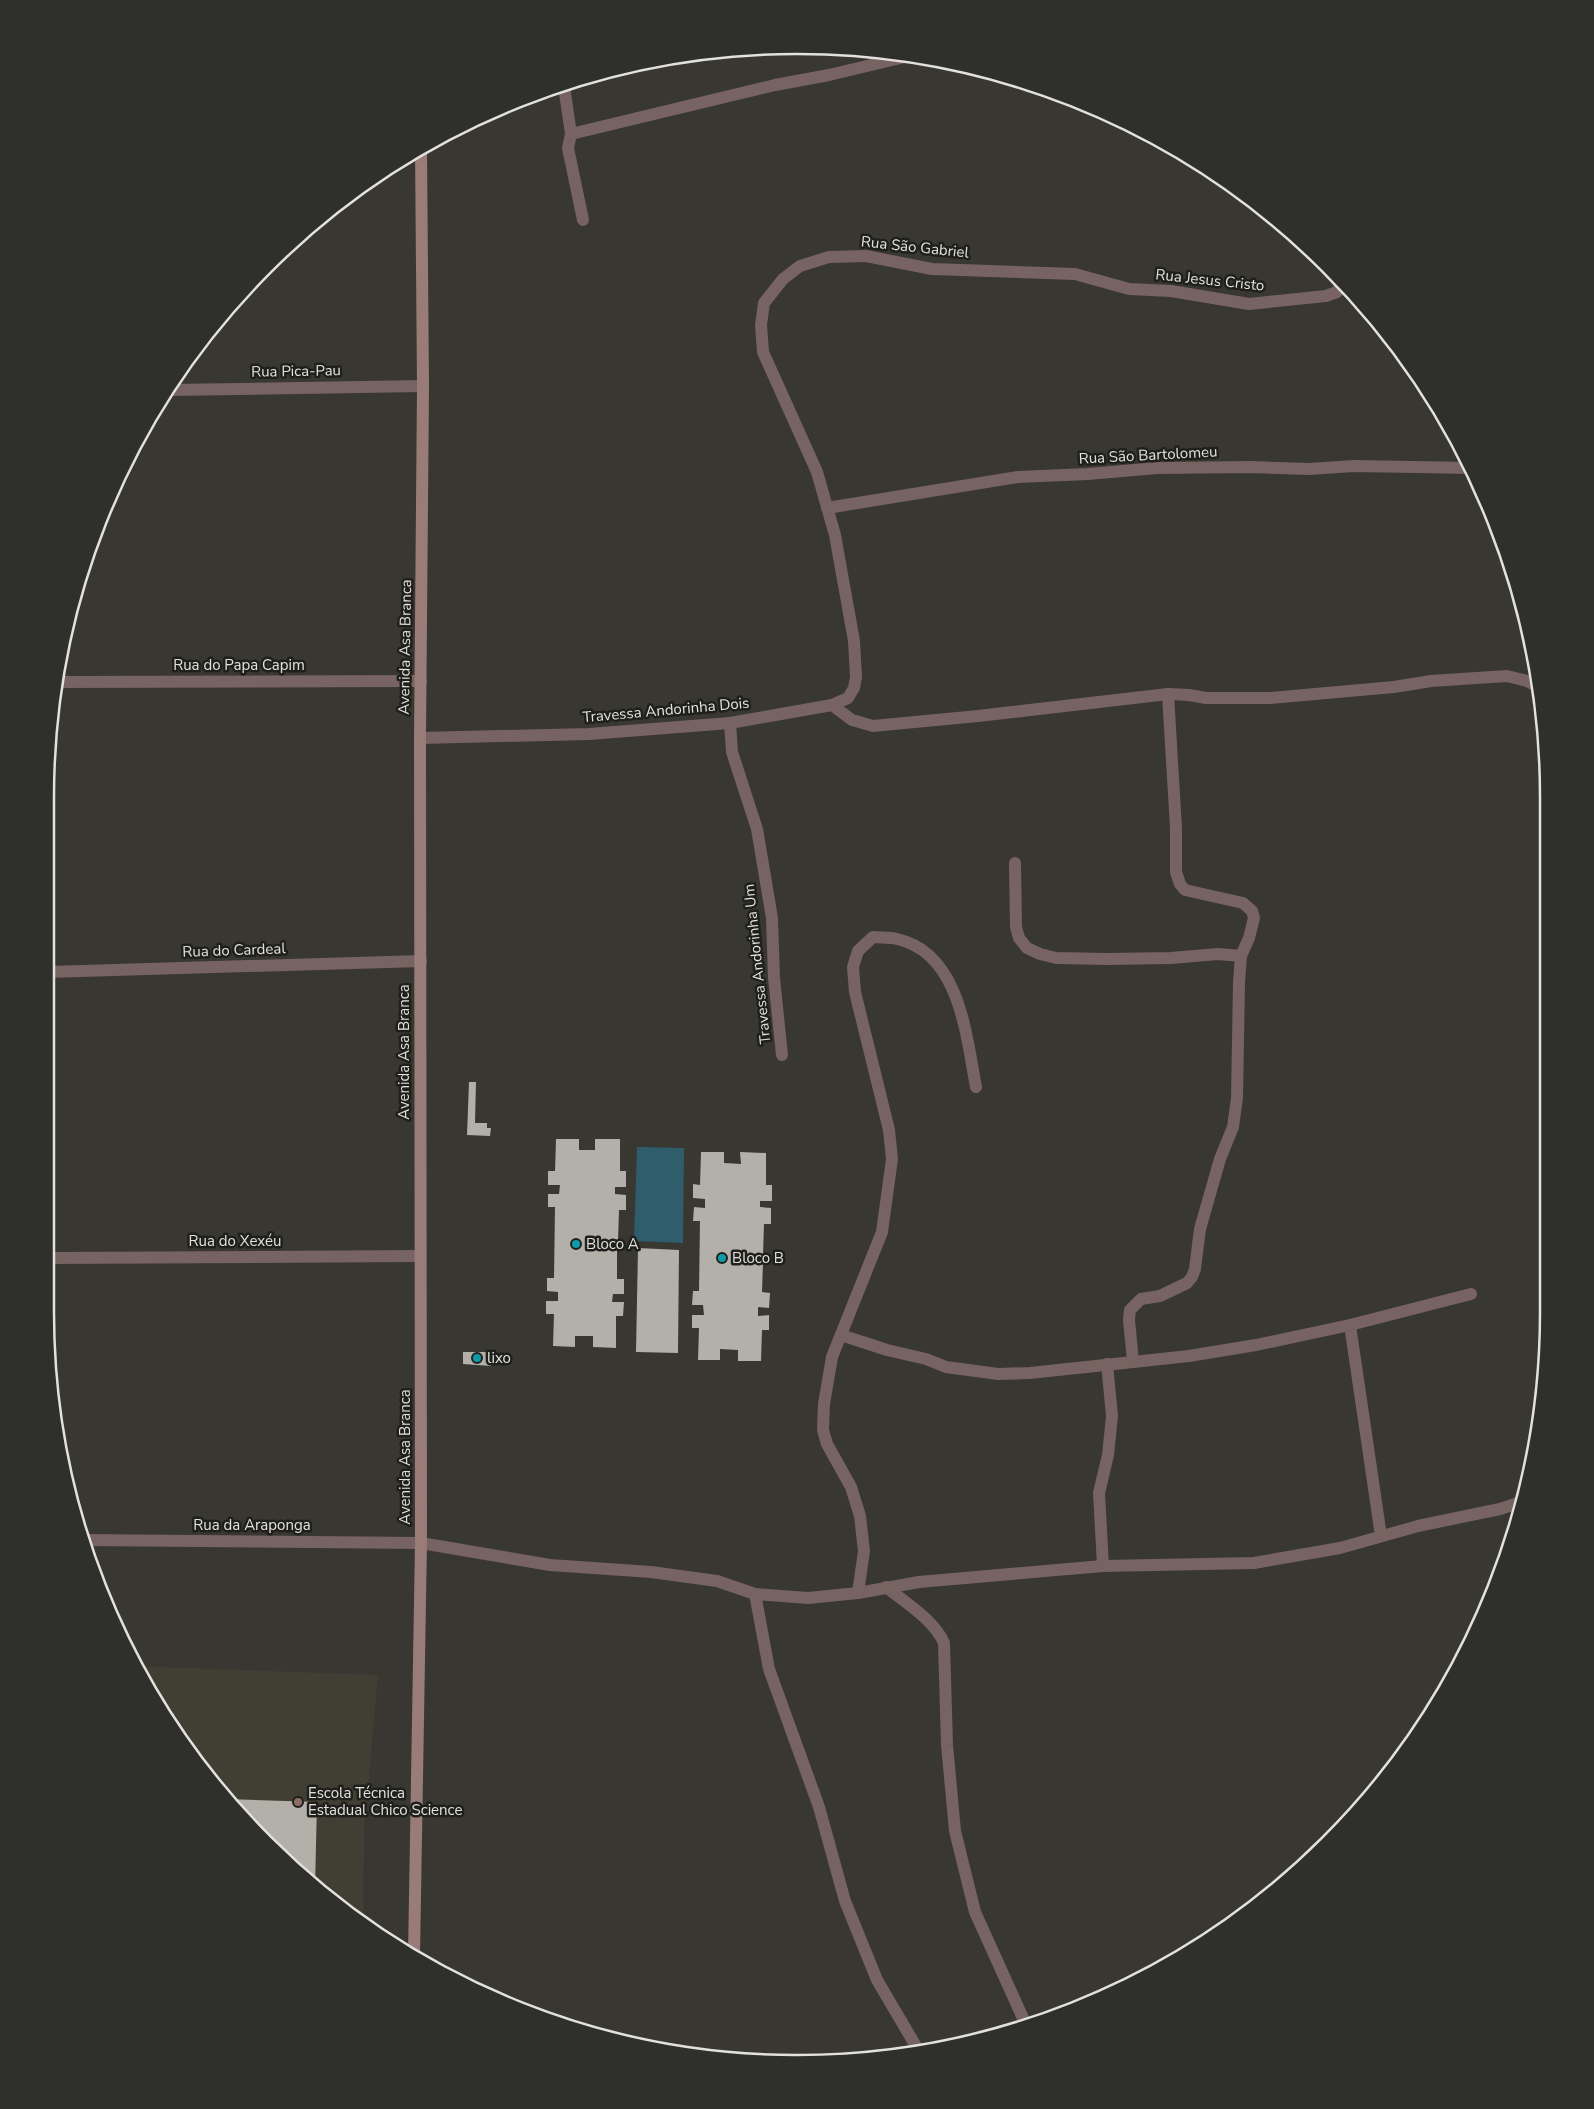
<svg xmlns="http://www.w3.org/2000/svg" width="1594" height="2109" viewBox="0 0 1594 2109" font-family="'Nunito Sans',sans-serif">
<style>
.built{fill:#413f34}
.water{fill:#2f5d6c}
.building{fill:#b3afa9}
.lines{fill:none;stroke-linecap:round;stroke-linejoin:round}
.street{stroke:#776361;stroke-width:12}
.secondary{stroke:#997b78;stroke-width:12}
.culture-dot{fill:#0f9aa8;stroke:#1f1f1c;stroke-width:2}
.education-dot{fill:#8d6e63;stroke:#1f1f1c;stroke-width:2}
.labels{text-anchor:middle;stroke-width:5;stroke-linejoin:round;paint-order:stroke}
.street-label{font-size:15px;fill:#e2e1de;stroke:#1f1f1c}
.poi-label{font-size:15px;fill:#e2e1de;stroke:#1f1f1c;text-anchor:start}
.rim{fill:none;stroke:#e2e1de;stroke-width:2.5}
</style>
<rect width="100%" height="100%" fill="#383732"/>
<!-- built -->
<path class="built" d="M135 1666 378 1675 364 1834 363 1923 339 1909 265 1844 201 1770 146 1688Z"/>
<!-- water -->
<path class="water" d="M637 1147 684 1148 683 1243 634 1241Z"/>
<!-- building -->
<g class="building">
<path d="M469 1082H476L475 1123H487V1128H491L490 1136 467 1135Z"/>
<path d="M556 1139H579V1150H595V1139H620V1171H626V1187H615V1194L626 1195V1210H619L618 1241H598V1248H617V1279H624V1294H613L612 1302H624L623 1316H616V1348L593 1347V1336H575V1347L553 1346 554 1314H546V1301H558V1292L547 1291V1278H554L555 1207H548V1194H559L560 1185H548V1171H555Z"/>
<path d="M701 1152H724V1163L741 1164 740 1152 766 1153V1185H772V1201H760V1207L771 1208V1224H764L763 1255 744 1254V1261L763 1262 762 1292 770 1293 769 1308 758 1307V1316L769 1315V1330H762L761 1361H738V1350L720 1349V1360H698L699 1328H692V1315H704L703 1305H692L693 1291H699L700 1221H693L694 1207 705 1208V1199L693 1198V1184L700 1185Z"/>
<path d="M638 1248 679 1250 678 1353 636 1352Z"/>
<path d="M463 1352H491V1366L463 1364Z"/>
<path d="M226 1799 317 1802 315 1888 265 1844Z"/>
</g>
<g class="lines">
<!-- street -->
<g class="street">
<path d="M564 86 571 134 568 148 583 220"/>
<path d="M571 134 775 85 829 75 909 56"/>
<path d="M169 390 423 386"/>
<path d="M827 508 1018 477 1088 474 1157 468 1252 467 1309 469 1354 466 1473 468"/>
<path d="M57 682 421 681"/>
<path d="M832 705 852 720 873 726 978 716 1168 694 1189 695 1206 698H1270L1394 687 1431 681 1507 676 1527 681 1540 688"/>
<path d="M730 723 732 752 757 829 772 918 774 978 782 1055"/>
<path d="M420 738 589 734 730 723 832 705 848 698 854 688 856 677 854 641 835 535 817 472 763 352 761 325 764 303 783 279 800 266 829 257 866 256 932 269 1075 274 1129 289 1171 291 1249 304 1326 296 1337 292 1343 282"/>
<path d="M1015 863 1016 927 1019 938 1027 948 1040 954 1056 958 1107 959 1171 958 1218 954 1241 956"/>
<path d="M48 972 421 961"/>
<path d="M50 1258 420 1256"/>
<path d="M1350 1325 1381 1536"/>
<path d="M841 1335 887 1350 926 1359 946 1367 998 1374 1030 1373 1189 1356 1256 1345 1350 1325 1471 1294"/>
<path d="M1133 1361 1129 1320 1130 1310 1141 1299 1160 1296 1187 1283 1192 1277 1195 1269 1200 1229 1220 1159 1233 1127 1237 1098 1239 982 1241 956 1249 938 1254 918 1252 911 1243 903 1185 890 1180 884 1176 872V828L1168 694"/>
<path d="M82 1540 421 1543 550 1565 651 1572 717 1581 755 1594 808 1598 858 1593 919 1582 1103 1566 1254 1563 1340 1548 1418 1526 1500 1509 1521 1502"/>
<path d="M1103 1566 1099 1493 1108 1455 1112 1416 1107 1364"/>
<path d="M886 1587C905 1602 935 1621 944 1643L947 1745 955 1831 975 1912 1027 2027"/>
<path d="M858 1593 864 1551 860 1516 851 1487 827 1444 823 1430 824 1404 832 1357 882 1232 892 1159 889 1130 855 992 853 967 858 951 873 937C881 938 889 937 897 939 960 953 966 1035 976 1087"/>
<path d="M755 1594 769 1669 819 1807 845 1901 877 1980 920 2053"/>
</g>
<!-- secondary -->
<path class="secondary" d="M414 1955 421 1543 420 738 423 386 421 149"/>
</g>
<!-- markers -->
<g class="culture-dot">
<circle cx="576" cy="1244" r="5"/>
<circle cx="722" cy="1258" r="5"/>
<circle cx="477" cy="1358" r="5"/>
</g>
<circle class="education-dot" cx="298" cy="1802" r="5"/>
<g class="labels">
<!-- street labels -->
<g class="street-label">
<text transform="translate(915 247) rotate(6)" y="5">Rua São Gabriel</text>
<text transform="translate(1210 280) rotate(6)" y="5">Rua Jesus Cristo</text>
<text transform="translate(296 371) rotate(-1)" y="5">Rua Pica-Pau</text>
<text transform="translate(1148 455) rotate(-3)" y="5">Rua São Bartolomeu</text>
<text transform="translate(405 647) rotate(-89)" y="5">Avenida Asa Branca</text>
<text x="239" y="670">Rua do Papa Capim</text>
<text transform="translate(666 710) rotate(-5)" y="5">Travessa Andorinha Dois</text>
<text transform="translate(234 950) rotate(-2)" y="5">Rua do Cardeal</text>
<text transform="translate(757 964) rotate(-96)" y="5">Travessa Andorinha Um</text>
<text transform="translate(404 1052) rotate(-90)" y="5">Avenida Asa Branca</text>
<text x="235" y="1246">Rua do Xexéu</text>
<text transform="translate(405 1457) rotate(-90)" y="5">Avenida Asa Branca</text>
<text x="252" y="1530">Rua da Araponga</text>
</g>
<!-- poi labels -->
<g class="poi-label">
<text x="586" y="1249">Bloco A</text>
<text x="732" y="1263">Bloco B</text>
<text x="487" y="1363">lixo</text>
<text x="308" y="1798">Escola Técnica<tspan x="308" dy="17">Estadual Chico Science</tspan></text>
</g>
</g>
<!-- crop -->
<path d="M0 0H1594V2109H0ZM797 54H797A743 743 0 0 1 1540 797V1312A743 743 0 0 1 797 2055H797A743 743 0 0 1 54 1312V797A743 743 0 0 1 797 54Z" fill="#2f2f2c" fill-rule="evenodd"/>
<path class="rim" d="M797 54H797A743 743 0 0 1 1540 797V1312A743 743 0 0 1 797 2055H797A743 743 0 0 1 54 1312V797A743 743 0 0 1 797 54Z"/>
</svg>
